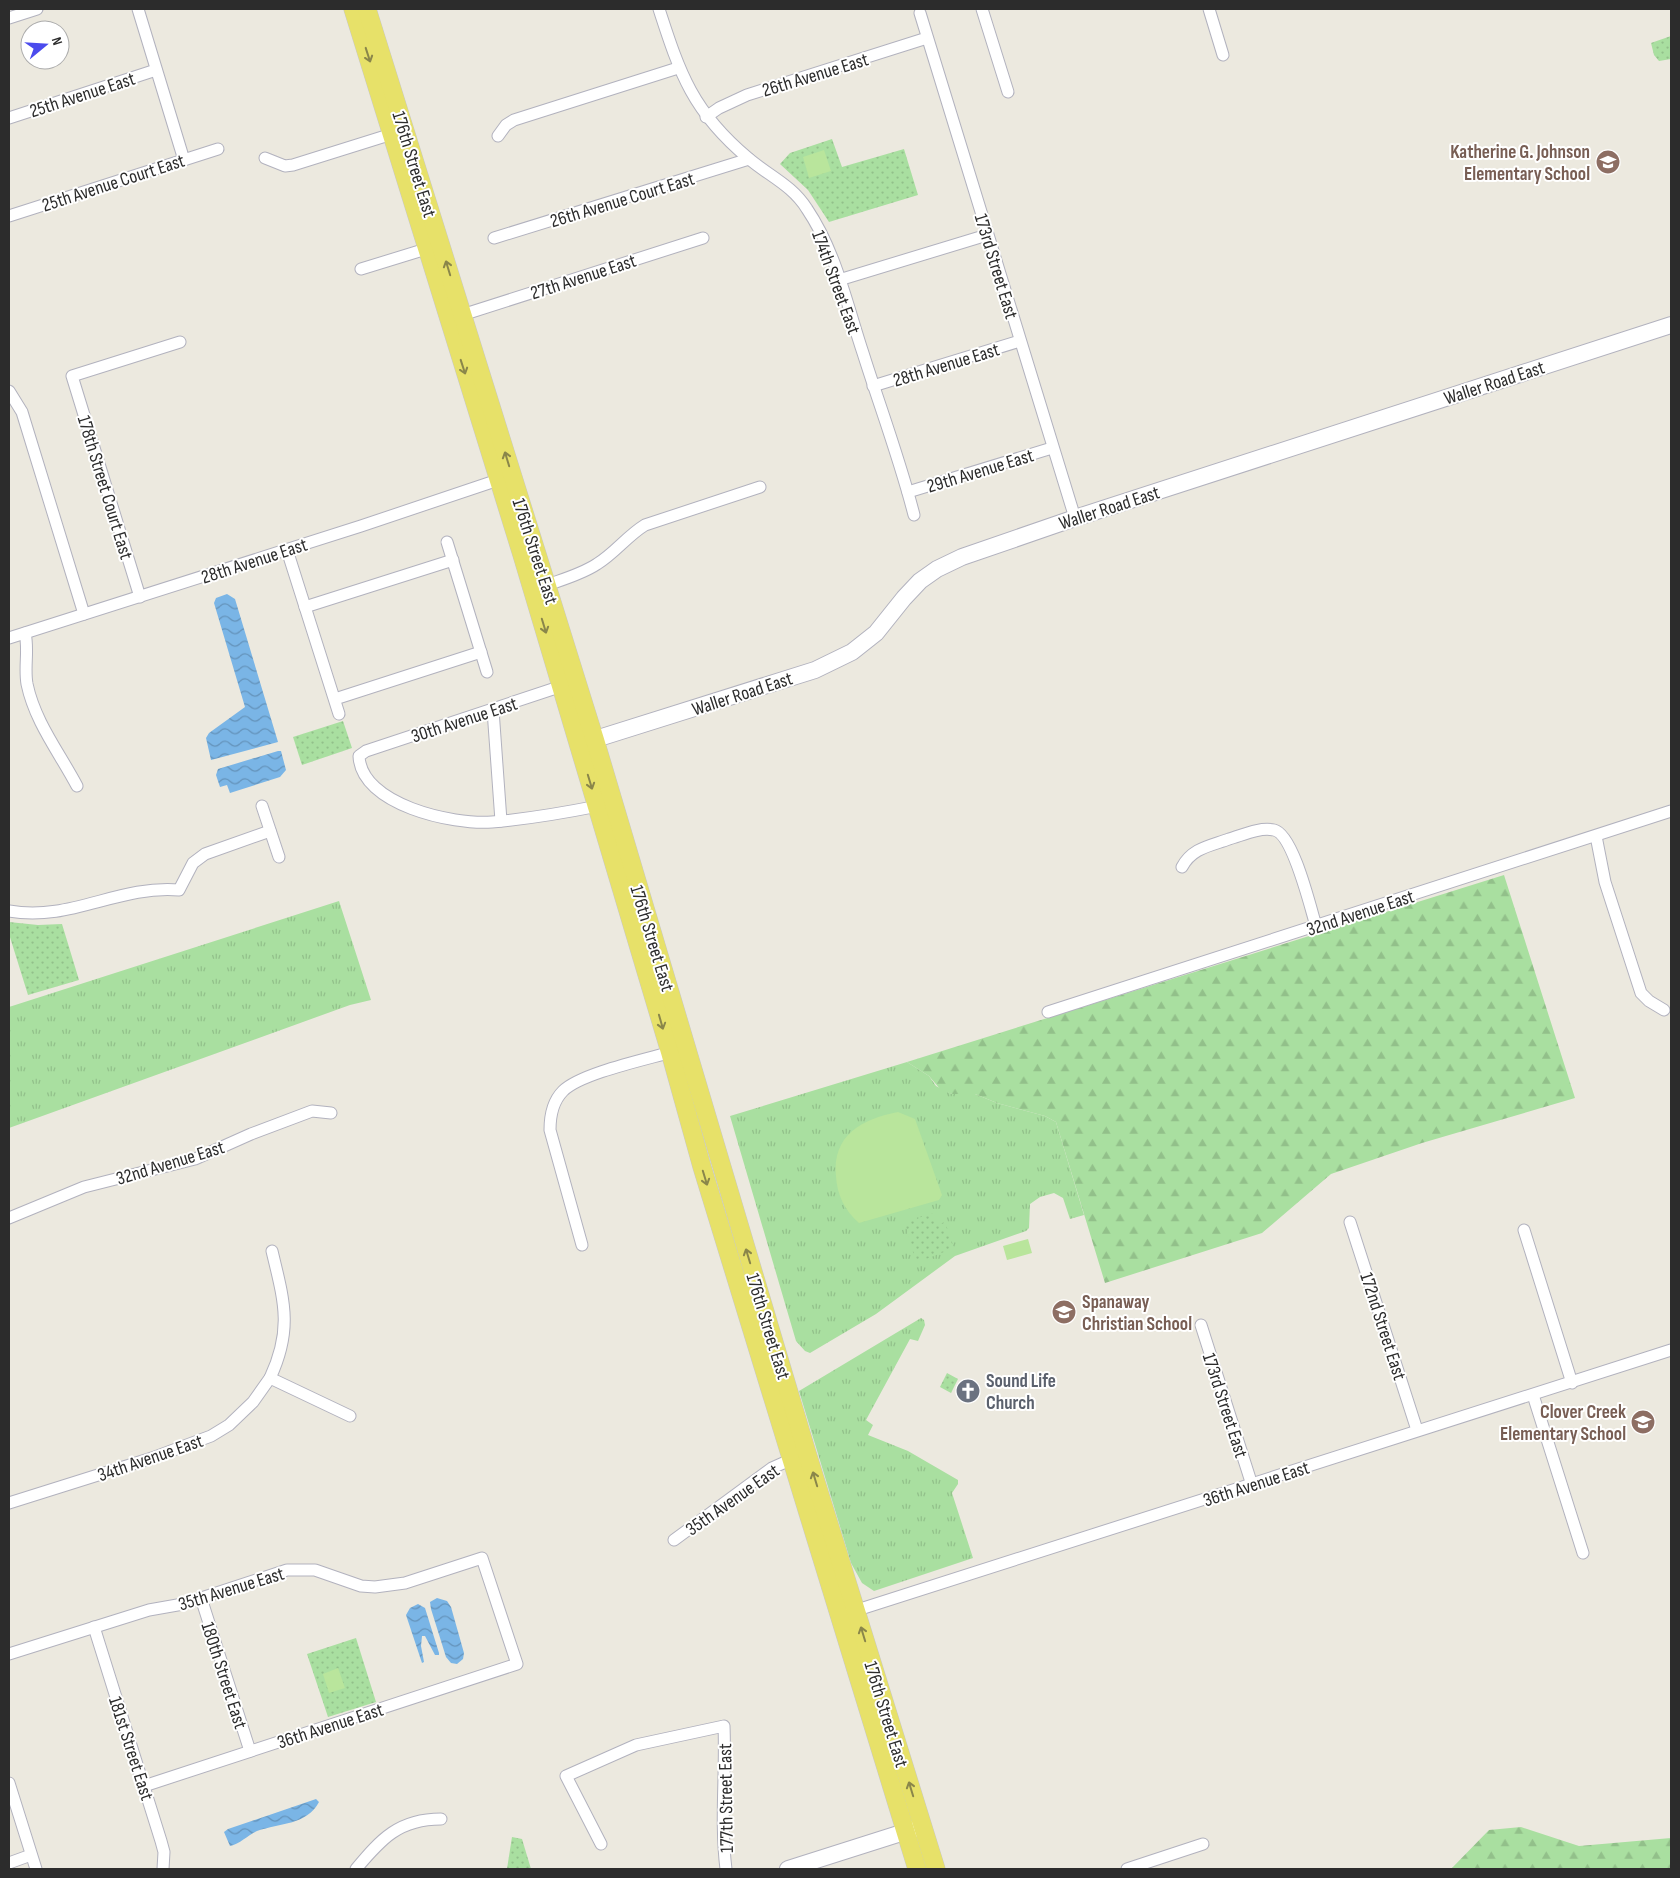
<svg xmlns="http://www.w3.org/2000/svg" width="1680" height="1878" viewBox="0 0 1680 1878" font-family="'Sofia Sans Condensed',sans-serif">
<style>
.grass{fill:url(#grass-tufts)}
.forest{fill:url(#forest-firs)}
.park{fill:url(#park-dots)}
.pitch{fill:#b9e59c}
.water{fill:url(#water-waves)}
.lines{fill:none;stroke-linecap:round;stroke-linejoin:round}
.street-casing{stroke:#b2b2be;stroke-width:13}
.secondary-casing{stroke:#b2b2be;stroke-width:18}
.primary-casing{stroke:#c8c8c8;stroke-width:19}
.street{stroke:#fff;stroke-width:11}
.secondary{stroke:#fff;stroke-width:16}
.primary{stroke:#e7e169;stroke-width:18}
.oneway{stroke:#8a864a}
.labels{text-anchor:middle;stroke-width:4;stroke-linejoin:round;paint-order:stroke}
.street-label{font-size:19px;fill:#2c2c2c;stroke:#fff}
.education-label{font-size:19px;font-weight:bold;fill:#785e54;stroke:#fff;text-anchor:end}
.worship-label{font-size:19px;font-weight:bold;fill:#5b616d;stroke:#fff;text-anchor:start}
</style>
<defs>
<pattern id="grass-tufts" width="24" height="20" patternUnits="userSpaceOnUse" patternTransform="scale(1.25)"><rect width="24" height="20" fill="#a9dfa0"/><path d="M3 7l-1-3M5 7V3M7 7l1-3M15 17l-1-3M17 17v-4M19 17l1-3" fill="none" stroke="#92c08a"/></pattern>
<pattern id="forest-firs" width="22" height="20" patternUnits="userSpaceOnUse" patternTransform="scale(1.25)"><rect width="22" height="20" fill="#a9dfa0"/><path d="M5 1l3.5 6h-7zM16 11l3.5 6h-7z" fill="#92c08a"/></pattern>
<pattern id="park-dots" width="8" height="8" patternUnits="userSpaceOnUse" patternTransform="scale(1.25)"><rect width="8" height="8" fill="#a9dfa0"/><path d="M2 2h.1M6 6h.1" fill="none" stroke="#92c08a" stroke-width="1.8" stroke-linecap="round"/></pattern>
<pattern id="water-waves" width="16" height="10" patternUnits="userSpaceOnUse" patternTransform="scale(1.25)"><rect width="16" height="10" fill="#7ab5e6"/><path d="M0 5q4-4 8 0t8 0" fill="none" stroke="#6493bb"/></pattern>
</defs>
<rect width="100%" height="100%" fill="#ece9df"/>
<!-- grass -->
<g class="grass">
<path d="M339 901 371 1000 350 1005 9 1128V1007Z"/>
<path d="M907 1062 929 1076 936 1086 952 1094H975L997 1103 1045 1116 1056 1122 1084 1215 1070 1219 1063 1198 1054 1193 1040 1197 1030 1204 1029 1228 1026 1231 955 1256 876 1314 810 1353 805 1351 796 1341 730 1116Z"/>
<path d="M921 1318 924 1320 925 1325 918 1341 910 1339 866 1420 873 1425 868 1435 908 1451 958 1480V1484L952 1493 973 1558 874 1591 862 1583 851 1563 799 1391Z"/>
</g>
<!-- forest -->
<g class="forest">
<path d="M1504 875 1575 1098 1422 1143 1331 1174 1262 1233 1105 1283 1056 1122 1045 1116 997 1103 975 1094H952L941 1090 929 1076 907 1062Z"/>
<path d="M1521 1827 1579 1846 1671 1838V1869H1451L1489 1830Z"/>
</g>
<!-- park -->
<g class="park">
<path d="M1671 36V59L1659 61 1654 55 1651 43Z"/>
<path d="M832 139 842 167 904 149 918 195 829 222 808 190 780 164 790 153Z"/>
<path d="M343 721 352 748 302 765 293 737Z"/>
<path d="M9 922 38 925 62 924 79 980 28 995 9 934Z"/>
<path d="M932 1213 936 1225 945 1222 954 1248 916 1263 905 1223Z"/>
<path d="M947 1373 958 1379 951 1393 940 1387Z"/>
<path d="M356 1638 376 1702 328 1717 307 1654Z"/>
<path d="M512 1837 522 1839 531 1869H507Z"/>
</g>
<!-- pitch -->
<g class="pitch">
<path d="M824 150 831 171 809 178 803 157Z"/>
<path d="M898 1112 915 1119 942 1195 939 1200 859 1223C845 1211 837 1195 836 1176 832 1135 862 1119 898 1112Z"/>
<path d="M1028 1239 1032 1253 1007 1260 1003 1246Z"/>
<path d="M338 1668 345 1688 329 1693 323 1674Z"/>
</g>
<!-- water -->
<g class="water">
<path d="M227 594 235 599 278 742 211 760 206 738 209 733 245 707 214 603 216 598Z"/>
<path d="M278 751H281L286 770 280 777 230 793 227 785 220 787 216 775 218 769Z"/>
<path d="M437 1598 447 1601 451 1607 464 1653 463 1659 457 1664 451 1663 446 1657 431 1609 430 1602Z"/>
<path d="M418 1604 425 1608 439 1653V1655H435L425 1636H422L421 1646 424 1662 422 1663 406 1615 410 1608Z"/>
<path d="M316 1799 319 1802C307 1825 280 1823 257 1831 248 1835 240 1844 230 1846L224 1832 228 1829Z"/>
</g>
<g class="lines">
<defs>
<g id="street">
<path d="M138 9 184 160"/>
<path d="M659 9C680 74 693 112 748 158 769 176 792 185 807 209 836 252 847 305 863 353 880 407 900 460 914 515"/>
<path d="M982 9 1008 92"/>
<path d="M1209 9 1223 55"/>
<path d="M920 13 1075 518"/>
<path d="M9 18 37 9"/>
<path d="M706 117 719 108 747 95 927 38"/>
<path d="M9 118 156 70"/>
<path d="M498 136 506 125 514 120 678 68"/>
<path d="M265 158 285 166 293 165 392 134"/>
<path d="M9 216 218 149"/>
<path d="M494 238 749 159"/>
<path d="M361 269 426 249"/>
<path d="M839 280 987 235"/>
<path d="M462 315 703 238"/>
<path d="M873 386 1020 341"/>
<path d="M9 391 22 412 84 614"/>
<path d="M908 492 1052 448"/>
<path d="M447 542 487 672"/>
<path d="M287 550 339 714"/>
<path d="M547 585C564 579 582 574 597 564 615 553 627 536 645 525L760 487"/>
<path d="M140 597 72 376 180 342"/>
<path d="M305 607 453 560"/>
<path d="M25 633C29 650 24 667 27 684 35 722 59 752 77 786"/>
<path d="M9 638 361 526 498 480"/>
<path d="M562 686 366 751 359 756C361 805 453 825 492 822 527 819 563 813 598 806"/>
<path d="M335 699 481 652"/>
<path d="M493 710 501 821"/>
<path d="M262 806 279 857"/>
<path d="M1596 836 1605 882 1641 993 1649 1001 1664 1010"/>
<path d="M1182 867C1192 848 1210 846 1229 839 1243 835 1259 827 1274 830 1293 834 1310 906 1316 926"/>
<path d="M9 911C71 922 117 885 179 890L193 863 205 854 270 831"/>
<path d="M1048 1012 1671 811"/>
<path d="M9 1218 84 1187 195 1159 251 1134 312 1111 331 1113"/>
<path d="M1350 1222 1417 1430"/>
<path d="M1524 1230 1572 1383"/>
<path d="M582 1245 550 1130C550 1116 553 1101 563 1091 581 1073 648 1059 675 1051"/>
<path d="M272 1251C284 1301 293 1329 270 1378L350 1416"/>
<path d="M1201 1325 1252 1485"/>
<path d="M1533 1395 1583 1553"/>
<path d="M9 1503 152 1458 211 1436 229 1425 253 1402 270 1378"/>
<path d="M674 1540 772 1468 790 1460"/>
<path d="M201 1598 250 1751"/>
<path d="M851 1612 1671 1350"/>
<path d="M94 1627 161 1841 164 1852 163 1869"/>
<path d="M9 1654 149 1610 183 1604 287 1570H315L361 1586 375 1587 405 1583 482 1558 517 1664 144 1786"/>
<path d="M9 1783 36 1869"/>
<path d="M601 1844 566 1776 636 1745 724 1726C726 1774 720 1821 726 1869"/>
<path d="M9 1863 31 1855"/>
<path d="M356 1869C381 1839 399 1819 441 1819"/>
<path d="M1127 1869 1203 1844"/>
</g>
<g id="secondary">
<path d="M583 743 815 670 852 652 876 633 904 598 920 581 937 569 962 557 1075 518 1671 325"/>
<path d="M788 1869 917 1828"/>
</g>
<g id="primary">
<path d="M353 9 522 555 670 1052 702 1167 917 1869"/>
<path d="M367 9 595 740 807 1453 936 1869"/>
</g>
</defs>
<!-- street casing -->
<use href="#street" class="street-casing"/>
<!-- secondary casing -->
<use href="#secondary" class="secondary-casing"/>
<!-- primary casing -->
<use href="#primary" class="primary-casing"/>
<!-- street -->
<use href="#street" class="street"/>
<!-- secondary -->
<use href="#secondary" class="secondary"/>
<!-- primary -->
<use href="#primary" class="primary"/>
</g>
<!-- one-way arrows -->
<defs><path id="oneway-shaft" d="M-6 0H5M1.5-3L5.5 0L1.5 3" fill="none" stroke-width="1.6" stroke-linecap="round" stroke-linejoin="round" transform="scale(1.25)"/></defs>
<g class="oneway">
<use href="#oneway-shaft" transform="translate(368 55) rotate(72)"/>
<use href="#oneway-shaft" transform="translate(448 268) rotate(-107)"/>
<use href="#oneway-shaft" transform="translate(463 367) rotate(72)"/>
<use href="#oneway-shaft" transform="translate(507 459) rotate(-107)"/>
<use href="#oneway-shaft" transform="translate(544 626) rotate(73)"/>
<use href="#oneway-shaft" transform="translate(590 782) rotate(73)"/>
<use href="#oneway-shaft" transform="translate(661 1022) rotate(74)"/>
<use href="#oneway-shaft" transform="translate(705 1178) rotate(73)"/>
<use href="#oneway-shaft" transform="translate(748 1256) rotate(-107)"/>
<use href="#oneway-shaft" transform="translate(815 1479) rotate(-107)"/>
<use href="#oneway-shaft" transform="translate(863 1634) rotate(-107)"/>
<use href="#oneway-shaft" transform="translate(911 1789) rotate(-107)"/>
</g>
<!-- icons -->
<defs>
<symbol id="school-disc" viewBox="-11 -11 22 22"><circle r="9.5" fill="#8d6e63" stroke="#fff"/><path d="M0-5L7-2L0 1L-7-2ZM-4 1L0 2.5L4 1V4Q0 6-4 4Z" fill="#fff"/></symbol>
<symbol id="church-disc" viewBox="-11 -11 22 22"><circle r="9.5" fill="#6b7280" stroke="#fff"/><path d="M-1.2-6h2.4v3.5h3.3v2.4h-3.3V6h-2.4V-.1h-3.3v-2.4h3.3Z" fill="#fff"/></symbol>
</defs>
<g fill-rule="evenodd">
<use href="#school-disc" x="1594" y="148" width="28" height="28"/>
<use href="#school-disc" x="1050" y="1298" width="28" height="28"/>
<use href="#church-disc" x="954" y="1377" width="28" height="28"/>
<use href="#school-disc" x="1629" y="1408" width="28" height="28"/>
</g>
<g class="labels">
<!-- street labels -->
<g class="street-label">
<text transform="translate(815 74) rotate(-17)" y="7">26th Avenue East</text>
<text transform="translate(82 94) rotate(-18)" y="7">25th Avenue East</text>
<text transform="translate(415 164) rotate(73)" y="7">176th Street East</text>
<text transform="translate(113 182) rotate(-18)" y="7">25th Avenue Court East</text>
<text transform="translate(622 199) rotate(-17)" y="7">26th Avenue Court East</text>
<text transform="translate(997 266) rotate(73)" y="7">173rd Street East</text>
<text transform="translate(583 276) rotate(-18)" y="7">27th Avenue East</text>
<text transform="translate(837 282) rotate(70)" y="7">174th Street East</text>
<text transform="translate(946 364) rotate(-17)" y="7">28th Avenue East</text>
<text transform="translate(1494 382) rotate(-18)" y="7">Waller Road East</text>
<text transform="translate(980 470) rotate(-17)" y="7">29th Avenue East</text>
<text transform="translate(106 487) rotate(73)" y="7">178th Street Court East</text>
<text transform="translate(1109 507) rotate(-18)" y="7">Waller Road East</text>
<text transform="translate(536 551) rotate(72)" y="7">176th Street East</text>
<text transform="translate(254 560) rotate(-18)" y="7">28th Avenue East</text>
<text transform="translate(742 693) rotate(-18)" y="7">Waller Road East</text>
<text transform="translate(464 719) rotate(-18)" y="7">30th Avenue East</text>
<text transform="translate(1360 912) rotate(-18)" y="7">32nd Avenue East</text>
<text transform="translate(653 938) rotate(73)" y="7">176th Street East</text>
<text transform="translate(170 1162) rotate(-17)" y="7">32nd Avenue East</text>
<text transform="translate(769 1326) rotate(73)" y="7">176th Street East</text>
<text transform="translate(1384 1326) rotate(72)" y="7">172nd Street East</text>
<text transform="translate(1226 1405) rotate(72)" y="7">173rd Street East</text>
<text transform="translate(150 1457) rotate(-19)" y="7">34th Avenue East</text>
<text transform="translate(1256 1483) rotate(-18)" y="7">36th Avenue East</text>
<text transform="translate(732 1499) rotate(-35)" y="7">35th Avenue East</text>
<text transform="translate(231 1588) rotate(-17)" y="7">35th Avenue East</text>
<text transform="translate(225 1675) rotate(72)" y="7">180th Street East</text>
<text transform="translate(887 1714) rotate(73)" y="7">176th Street East</text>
<text transform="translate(330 1725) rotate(-18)" y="7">36th Avenue East</text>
<text transform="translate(132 1748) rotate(72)" y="7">181st Street East</text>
<text transform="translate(725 1798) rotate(-91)" y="7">177th Street East</text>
</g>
<!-- education labels -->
<g class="education-label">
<text x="1590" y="158">Katherine G. Johnson<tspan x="1590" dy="22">Elementary School</tspan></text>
<text x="1082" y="1308" text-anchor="start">Spanaway<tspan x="1082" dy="22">Christian School</tspan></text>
<text x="1626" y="1418">Clover Creek<tspan x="1626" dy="22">Elementary School</tspan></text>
</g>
<!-- worship labels -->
<g class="worship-label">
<text x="986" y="1387">Sound Life<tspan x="986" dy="22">Church</tspan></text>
</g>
</g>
<!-- border -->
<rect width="1680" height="1878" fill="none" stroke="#2c2c2c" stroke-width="20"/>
<!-- north arrow -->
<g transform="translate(45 45) rotate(72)"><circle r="24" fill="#ffffff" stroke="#ababab"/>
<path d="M0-4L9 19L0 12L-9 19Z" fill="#4b4bed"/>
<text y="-8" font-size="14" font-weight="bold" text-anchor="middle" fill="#2c2c2c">N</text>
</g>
</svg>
